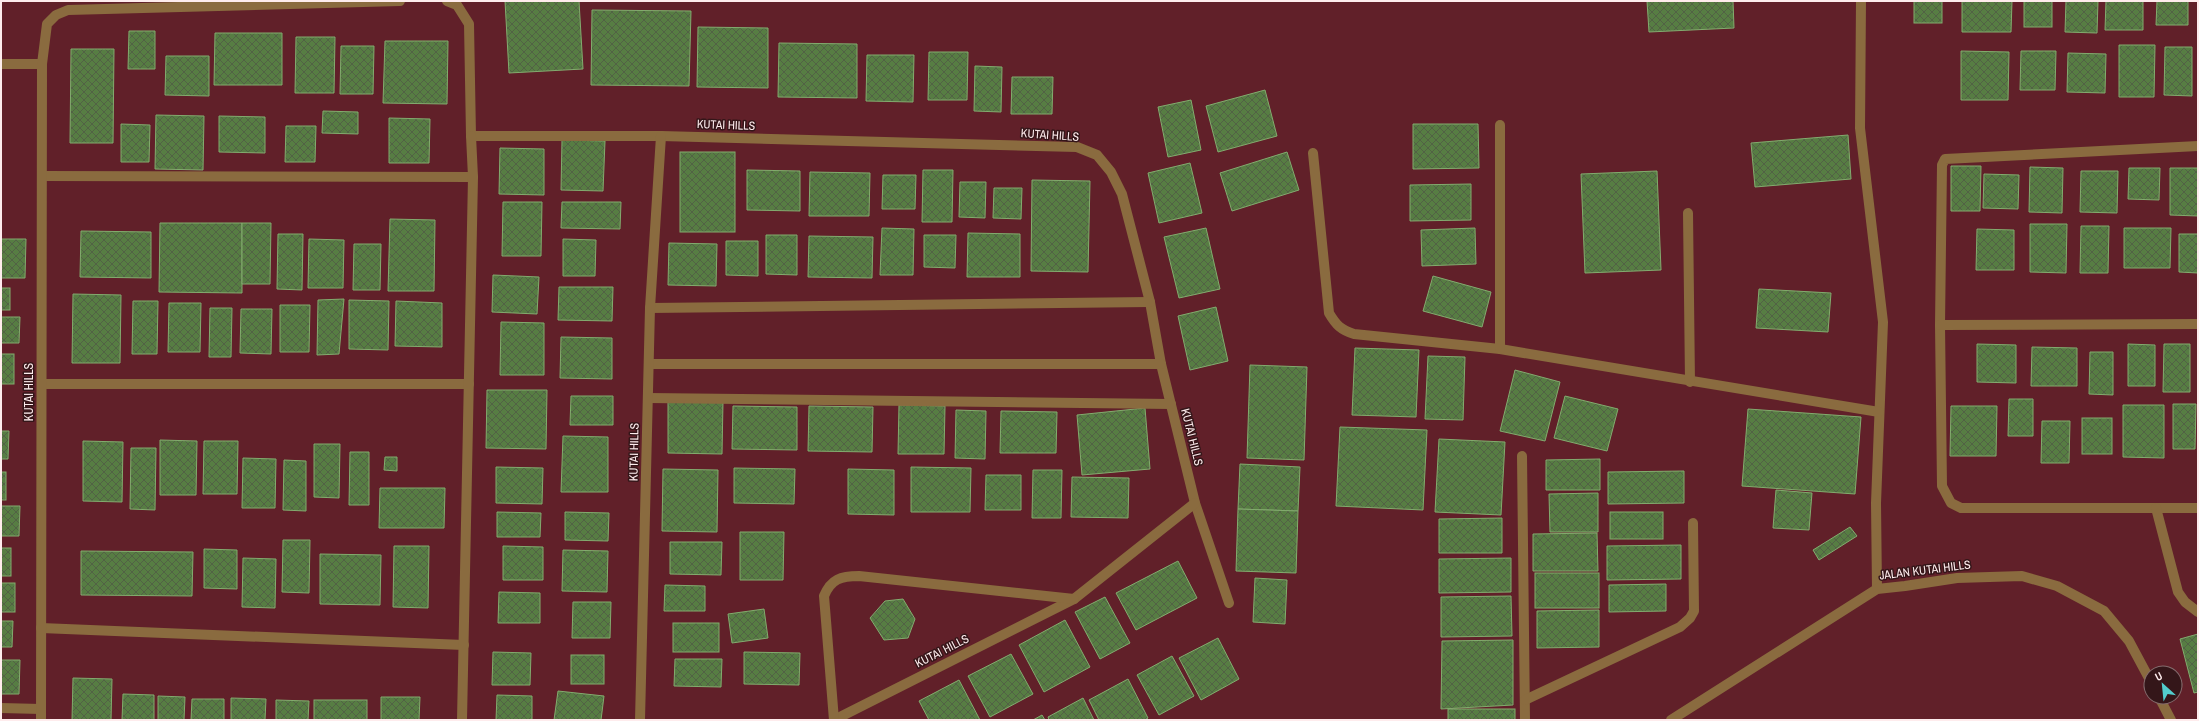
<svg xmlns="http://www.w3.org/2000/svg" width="2199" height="721" viewBox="0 0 2199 721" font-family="'Archivo Narrow',sans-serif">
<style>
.building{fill:url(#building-cross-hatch);stroke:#83ab6f}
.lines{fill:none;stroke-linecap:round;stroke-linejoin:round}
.minor{stroke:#8a6b3f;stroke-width:10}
.labels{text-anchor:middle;stroke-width:3;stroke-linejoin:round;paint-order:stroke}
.street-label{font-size:12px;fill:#feeced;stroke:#341619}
</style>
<defs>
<pattern id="building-cross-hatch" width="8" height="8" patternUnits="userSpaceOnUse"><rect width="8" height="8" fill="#577d43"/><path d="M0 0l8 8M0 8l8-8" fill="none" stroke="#526245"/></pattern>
</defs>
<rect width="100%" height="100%" fill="#612029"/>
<!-- building -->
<g class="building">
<path d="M505 1H579L583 69 509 73Z"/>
<path d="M1647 1H1733L1734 28 1649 32Z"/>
<rect x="1914" y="1" width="28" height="22"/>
<path d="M1962 1H2012L2011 32H1962Z"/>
<rect x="2024" y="1" width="28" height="26"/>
<path d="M2066 1H2098L2097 33 2065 32Z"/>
<path d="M2106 1H2143V30H2105Z"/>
<path d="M2157 1H2188V25H2156Z"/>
<path d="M592 10 691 11 689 86 591 85Z"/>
<path d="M698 27 768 28V88L697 87Z"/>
<path d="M129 31H155V69H128Z"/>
<path d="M215 33H282V85H214Z"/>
<path d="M296 37H335L334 93H295Z"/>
<path d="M385 41H448L447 104 383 103Z"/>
<path d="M779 43 857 44V98L778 97Z"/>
<path d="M2119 45H2155L2154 97H2119Z"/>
<path d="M341 46H374L373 94H340Z"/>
<path d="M2165 47H2192V96L2164 95Z"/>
<path d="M71 49H114L113 143H70Z"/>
<path d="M1961 51 2009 52 2008 100H1961Z"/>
<path d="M2021 51H2056L2055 90H2020Z"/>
<path d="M929 52H968L967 100H928Z"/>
<path d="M2068 53 2106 54 2105 93 2067 92Z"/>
<path d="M867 55H914L913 102 866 101Z"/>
<path d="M166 56H209V96L165 95Z"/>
<path d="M975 66 1002 67 1001 112 974 111Z"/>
<path d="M1012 77H1053L1052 114H1011Z"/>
<path d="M1265 90 1277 136 1218 152 1206 106Z"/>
<path d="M1191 100 1201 150 1168 157 1158 107Z"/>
<path d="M323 111 358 112V134L322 133Z"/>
<path d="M156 115 204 116 203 170 155 169Z"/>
<path d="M219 116 265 117V153L219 152Z"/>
<path d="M389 118 430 119 429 163H389Z"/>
<path d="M121 124 150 125 149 162H121Z"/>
<path d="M1413 124H1478L1479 168 1413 169Z"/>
<path d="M286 126H316L315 162H285Z"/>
<path d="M1848 135 1851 179 1755 187 1751 143Z"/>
<path d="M562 140 605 141 603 191 561 190Z"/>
<path d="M500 148 544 149V195L499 194Z"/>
<rect x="680" y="152" width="55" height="80"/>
<path d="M1287 152 1299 190 1232 211 1220 173Z"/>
<path d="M1190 163 1202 213 1159 223 1148 173Z"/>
<path d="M1951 166H1981L1980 211H1951Z"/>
<path d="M2030 167 2063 168 2062 213 2029 212Z"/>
<path d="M2129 168H2160L2159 200 2128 199Z"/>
<path d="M2170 168H2198V216L2170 215Z"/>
<path d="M747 170 800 171V211L747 210Z"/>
<path d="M923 170H953L952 222H922Z"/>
<path d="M1657 171 1661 270 1585 273 1581 174Z"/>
<path d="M2081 171H2118L2117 213 2080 212Z"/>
<path d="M810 172 870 173 869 216H809Z"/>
<path d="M1984 174 2019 175 2018 209 1983 208Z"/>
<path d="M883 175H916L915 209H882Z"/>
<path d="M1032 180 1090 181 1088 272 1031 271Z"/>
<path d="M960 182H986L985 218 959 217Z"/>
<path d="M1471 184V220L1410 221V185Z"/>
<path d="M994 188H1022L1021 219 993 218Z"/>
<path d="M503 202H542L541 256H502Z"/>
<path d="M562 202H621L620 229 561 228Z"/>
<path d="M390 219 435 220 434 291H388Z"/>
<path d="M160 223H242V293L159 292Z"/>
<path d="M242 223H271L270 284H242Z"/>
<path d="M2030 224H2067L2066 273 2030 272Z"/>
<path d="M2081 226H2109L2108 273H2080Z"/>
<path d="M882 228 914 229 913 275H880Z"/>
<path d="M1206 228 1220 289 1179 298 1164 237Z"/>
<path d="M1475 228 1476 264 1422 266 1421 230Z"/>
<path d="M2124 228H2171L2170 268H2124Z"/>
<path d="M1977 229 2014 230V270H1976Z"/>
<path d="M81 231 151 232V278L80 277Z"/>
<path d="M968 233 1020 234V277H967Z"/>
<path d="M278 234H303L302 290 277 289Z"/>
<path d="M2179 234H2198V273L2179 272Z"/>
<path d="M766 235H797V275L766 274Z"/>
<path d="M924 235H956L955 268 924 267Z"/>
<path d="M809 236 873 237 872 278 808 277Z"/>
<path d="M1 239H26L25 278H1Z"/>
<path d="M309 239 344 240 343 288H308Z"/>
<path d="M563 239 596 240 595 276H563Z"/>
<path d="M726 241H758V276L726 275Z"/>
<path d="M669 243 717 244 716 286 668 285Z"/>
<path d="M354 244H381L380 290H353Z"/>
<path d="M493 275 539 277 537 314 492 312Z"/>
<path d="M1433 276 1491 292 1482 327 1423 311Z"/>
<path d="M559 287H613L612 321 558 320Z"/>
<rect x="1" y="288" width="9" height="22"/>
<path d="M1759 289 1831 293 1828 332 1756 328Z"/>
<path d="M73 294 121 295 120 363H72Z"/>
<path d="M344 299 339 354 317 355 318 300Z"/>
<path d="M349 300 389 301 388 350 349 349Z"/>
<path d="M133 301H158L157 354H132Z"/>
<path d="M396 301 442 303V347L395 346Z"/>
<path d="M169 303H201L200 352H168Z"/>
<path d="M280 305H310L309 352H280Z"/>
<path d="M1216 307 1228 361 1190 370 1178 316Z"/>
<path d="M210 308H232L231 357H209Z"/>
<path d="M241 309H272L271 354 240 353Z"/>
<path d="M1 317H20L19 343H1Z"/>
<path d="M501 322 544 323V375H500Z"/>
<path d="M561 337 612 338V379L560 378Z"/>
<path d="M1977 344 2016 345V383L1977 382Z"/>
<path d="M2128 344 2155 345V386H2128Z"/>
<path d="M2164 344H2190V392H2163Z"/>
<path d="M2032 347 2077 348V386H2031Z"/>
<path d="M1355 348 1419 350 1416 417 1352 415Z"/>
<path d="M2090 352H2113V395L2089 394Z"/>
<rect x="1" y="354" width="13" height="30"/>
<path d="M1428 356 1465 357 1463 420 1425 419Z"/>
<path d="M1250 365 1307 367 1304 460 1247 458Z"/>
<path d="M1515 370 1560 382 1545 441 1500 431Z"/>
<path d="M487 390H547L546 449 486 448Z"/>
<path d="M571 396H613V425H570Z"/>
<path d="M1565 396 1618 409 1607 451 1554 438Z"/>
<path d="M2009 399H2033V436H2008Z"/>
<path d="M668 400 723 401 722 454 668 453Z"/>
<path d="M2173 404H2196L2195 449H2173Z"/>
<path d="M899 405 945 406 944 454H898Z"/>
<path d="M2123 405H2164V458L2123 457Z"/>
<path d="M733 406 797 407V450L732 449Z"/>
<path d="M809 406 873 407 872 452 808 451Z"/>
<path d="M1951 406H1997L1996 456H1950Z"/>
<path d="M1145 408 1150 469 1082 475 1077 415Z"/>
<path d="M1748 409 1861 417 1855 494 1742 486Z"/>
<path d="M956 410 986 411 985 459 955 458Z"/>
<path d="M1001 411 1057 412 1056 453H1000Z"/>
<rect x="2082" y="418" width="30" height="36"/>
<path d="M2042 421H2070L2069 463H2041Z"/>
<path d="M1340 427 1427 430 1423 510 1336 506Z"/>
<path d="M1 431H9L8 459H1Z"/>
<path d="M563 436 608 437V492H561Z"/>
<path d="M1439 439 1505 442 1501 515 1435 512Z"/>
<path d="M160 440 197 441 196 495H160Z"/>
<path d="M83 441 123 442 122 502 83 501Z"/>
<path d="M204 441H238L237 494H203Z"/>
<path d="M314 444H340L339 498 314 497Z"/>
<path d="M131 448H156L155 510 130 509Z"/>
<path d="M350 452H369V505H349Z"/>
<path d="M385 457H397V471L384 470Z"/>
<path d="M243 458 276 459 275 508H242Z"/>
<path d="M1600 459V490H1546V460Z"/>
<path d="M284 460 306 461V511L283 510Z"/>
<path d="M1240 464 1300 467 1298 511 1238 509Z"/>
<path d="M496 467 543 468 542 504 496 503Z"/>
<path d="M911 467 971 468 970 512H911Z"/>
<path d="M734 468 795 469 794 504 734 503Z"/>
<path d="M663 469 718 470 717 532 662 531Z"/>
<path d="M848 469 894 470V515L848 514Z"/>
<path d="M1033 470H1062L1061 518H1032Z"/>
<path d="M1684 471V503L1608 504V472Z"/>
<rect x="1" y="472" width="5" height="28"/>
<path d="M986 475H1021V510H985Z"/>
<path d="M1072 477 1129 478 1128 518 1071 517Z"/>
<path d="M380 488H445L444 528H379Z"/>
<path d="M1776 490 1812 493 1809 530 1773 528Z"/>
<path d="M1598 493V532H1550L1549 494Z"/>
<path d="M1 506H20L19 536H1Z"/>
<path d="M1238 509 1298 511 1296 573 1236 571Z"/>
<path d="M497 512 541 513 540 537H497Z"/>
<path d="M565 512 609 513 608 541 565 540Z"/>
<rect x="1610" y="512" width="53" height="27"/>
<path d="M1502 518V553H1439V519Z"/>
<path d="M1850 527 1857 536 1819 560 1813 550Z"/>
<path d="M740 532H784L783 580H740Z"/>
<path d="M1597 533 1598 571H1533V534Z"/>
<path d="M283 540H310L309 593 282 592Z"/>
<path d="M670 542H722L721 575 670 574Z"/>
<path d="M1681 545V579L1607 580V546Z"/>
<path d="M394 546H429L428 608 393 607Z"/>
<path d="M503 546 543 547V580H503Z"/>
<rect x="1" y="548" width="10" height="28"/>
<path d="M204 549 237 550V589L204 588Z"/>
<path d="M563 550 608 551 607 592 562 591Z"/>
<path d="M81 551 193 552 192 596 81 595Z"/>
<path d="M320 554 381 555 380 605 320 604Z"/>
<path d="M243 558 276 559 275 608 242 607Z"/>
<path d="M1511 558V592L1439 593V559Z"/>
<path d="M1178 561 1197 598 1136 630 1116 593Z"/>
<rect x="1535" y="573" width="64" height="35"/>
<path d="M1255 578 1287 580 1285 624 1253 622Z"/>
<rect x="1" y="583" width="14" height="29"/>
<path d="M1666 584V611L1609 612V585Z"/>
<path d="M665 585 705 586V611H664Z"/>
<path d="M499 592 540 593V623H498Z"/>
<path d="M1511 596 1512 636 1441 637V597Z"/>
<path d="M1105 597 1130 643 1100 659 1075 612Z"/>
<path d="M903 599 915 619 908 638 884 640 870 618 885 601Z"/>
<path d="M573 602H611L610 638H572Z"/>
<path d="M764 609 768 638 732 643 728 614Z"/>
<path d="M1599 610V647L1537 648V611Z"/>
<path d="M1065 620 1090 667 1044 692 1019 645Z"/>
<path d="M1 621H13L12 647H1Z"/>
<rect x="673" y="623" width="46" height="29"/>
<path d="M2198 634V692L2194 693 2180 639Z"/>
<path d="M1218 638 1239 679 1201 700 1179 658Z"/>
<path d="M1513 640V705L1441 709 1442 641Z"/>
<path d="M493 652 531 653 530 685H492Z"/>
<path d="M744 652 800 653 799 685 744 684Z"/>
<path d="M1011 654 1033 694 990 717 968 676Z"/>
<rect x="571" y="655" width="33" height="29"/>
<path d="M1172 656 1194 696 1159 715 1137 675Z"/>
<path d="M675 659H722L721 687 674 686Z"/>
<path d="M1 660H20L19 694H1Z"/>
<path d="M73 678 112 679 111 720H72Z"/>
<path d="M1128 679 1148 718 1145 720H1099L1089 700Z"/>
<path d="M959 680 980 720H929L919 701Z"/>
<path d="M558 691 604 696 601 720H554Z"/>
<path d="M123 694 154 695V720H122Z"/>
<path d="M497 695 532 696V720H496Z"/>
<path d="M158 696 185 697 184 720H158Z"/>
<path d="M381 697H420L419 720H381Z"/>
<path d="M231 698 266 699 265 720H231Z"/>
<path d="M1083 698 1094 720H1049L1048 717Z"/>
<path d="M192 699H224V720H191Z"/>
<path d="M276 700 309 701 308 720H276Z"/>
<rect x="314" y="700" width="53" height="20"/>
<rect x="1448" y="709" width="67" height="11"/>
<path d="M1042 715 1045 720H1033Z"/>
</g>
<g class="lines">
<!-- minor -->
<g class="minor">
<path d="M447 1 457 5 469 24 471 136H661L1077 147 1097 155 1111 172 1122 194 1150 302 1161 364 1195 503 1229 603"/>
<path d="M1861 1 1860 128 1883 322 1876 503 1877 589"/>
<path d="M1 64H42L47 24 56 15 68 10 400 1"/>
<path d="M2198 146 1945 159 1942 165 1940 325 1942 486 1951 503 1961 508H2198"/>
<path d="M1313 153 1329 313C1336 325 1341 330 1354 334L1500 349 1879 412"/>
<path d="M42 176 473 177"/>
<path d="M1688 213 1690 382"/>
<path d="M650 308 1150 302"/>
<path d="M1940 325 2198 324"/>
<path d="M1500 349V125"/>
<path d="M649 364H1161"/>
<path d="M42 384H469"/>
<path d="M648 398 1171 404"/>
<path d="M1522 456 1525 720"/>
<path d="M2156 508 2178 592 2185 602 2198 612"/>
<path d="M41 628 464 645"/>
<path d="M2159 697 2171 720"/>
<path d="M1525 700 1680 627 1690 618 1694 611 1693 523"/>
<path d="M1 708 41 709"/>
<path d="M41 720 42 64"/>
<path d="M462 720 473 177 471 136"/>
<path d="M640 720 650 308 661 136"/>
<path d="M834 720 1074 599 1195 503"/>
<path d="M834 720 824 596C831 579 841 576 859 576L1074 599"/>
<path d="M1671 720 1877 589 1905 586 1957 578 2022 576 2057 586 2104 611 2129 641 2151 682"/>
</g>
</g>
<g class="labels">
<!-- street labels -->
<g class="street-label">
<text transform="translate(726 125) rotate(2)" y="4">KUTAI HILLS</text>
<text transform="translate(1050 135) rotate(4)" y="4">KUTAI HILLS</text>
<text transform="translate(29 392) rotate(-90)" y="4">KUTAI HILLS</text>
<text transform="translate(1192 437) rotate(76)" y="4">KUTAI HILLS</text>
<text transform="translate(634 452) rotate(-89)" y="4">KUTAI HILLS</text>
<text transform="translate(1925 570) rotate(-7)" y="4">JALAN KUTAI HILLS</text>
<text transform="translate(942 651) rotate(-27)" y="4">KUTAI HILLS</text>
</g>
</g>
<!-- border -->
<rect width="2199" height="721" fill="none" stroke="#feeced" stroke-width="4"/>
<!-- north arrow -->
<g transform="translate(2163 685) rotate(333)"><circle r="19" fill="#341619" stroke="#856c6e"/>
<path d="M0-3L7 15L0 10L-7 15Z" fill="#52cdcd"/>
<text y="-6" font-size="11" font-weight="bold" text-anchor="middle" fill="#feeced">U</text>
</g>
</svg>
